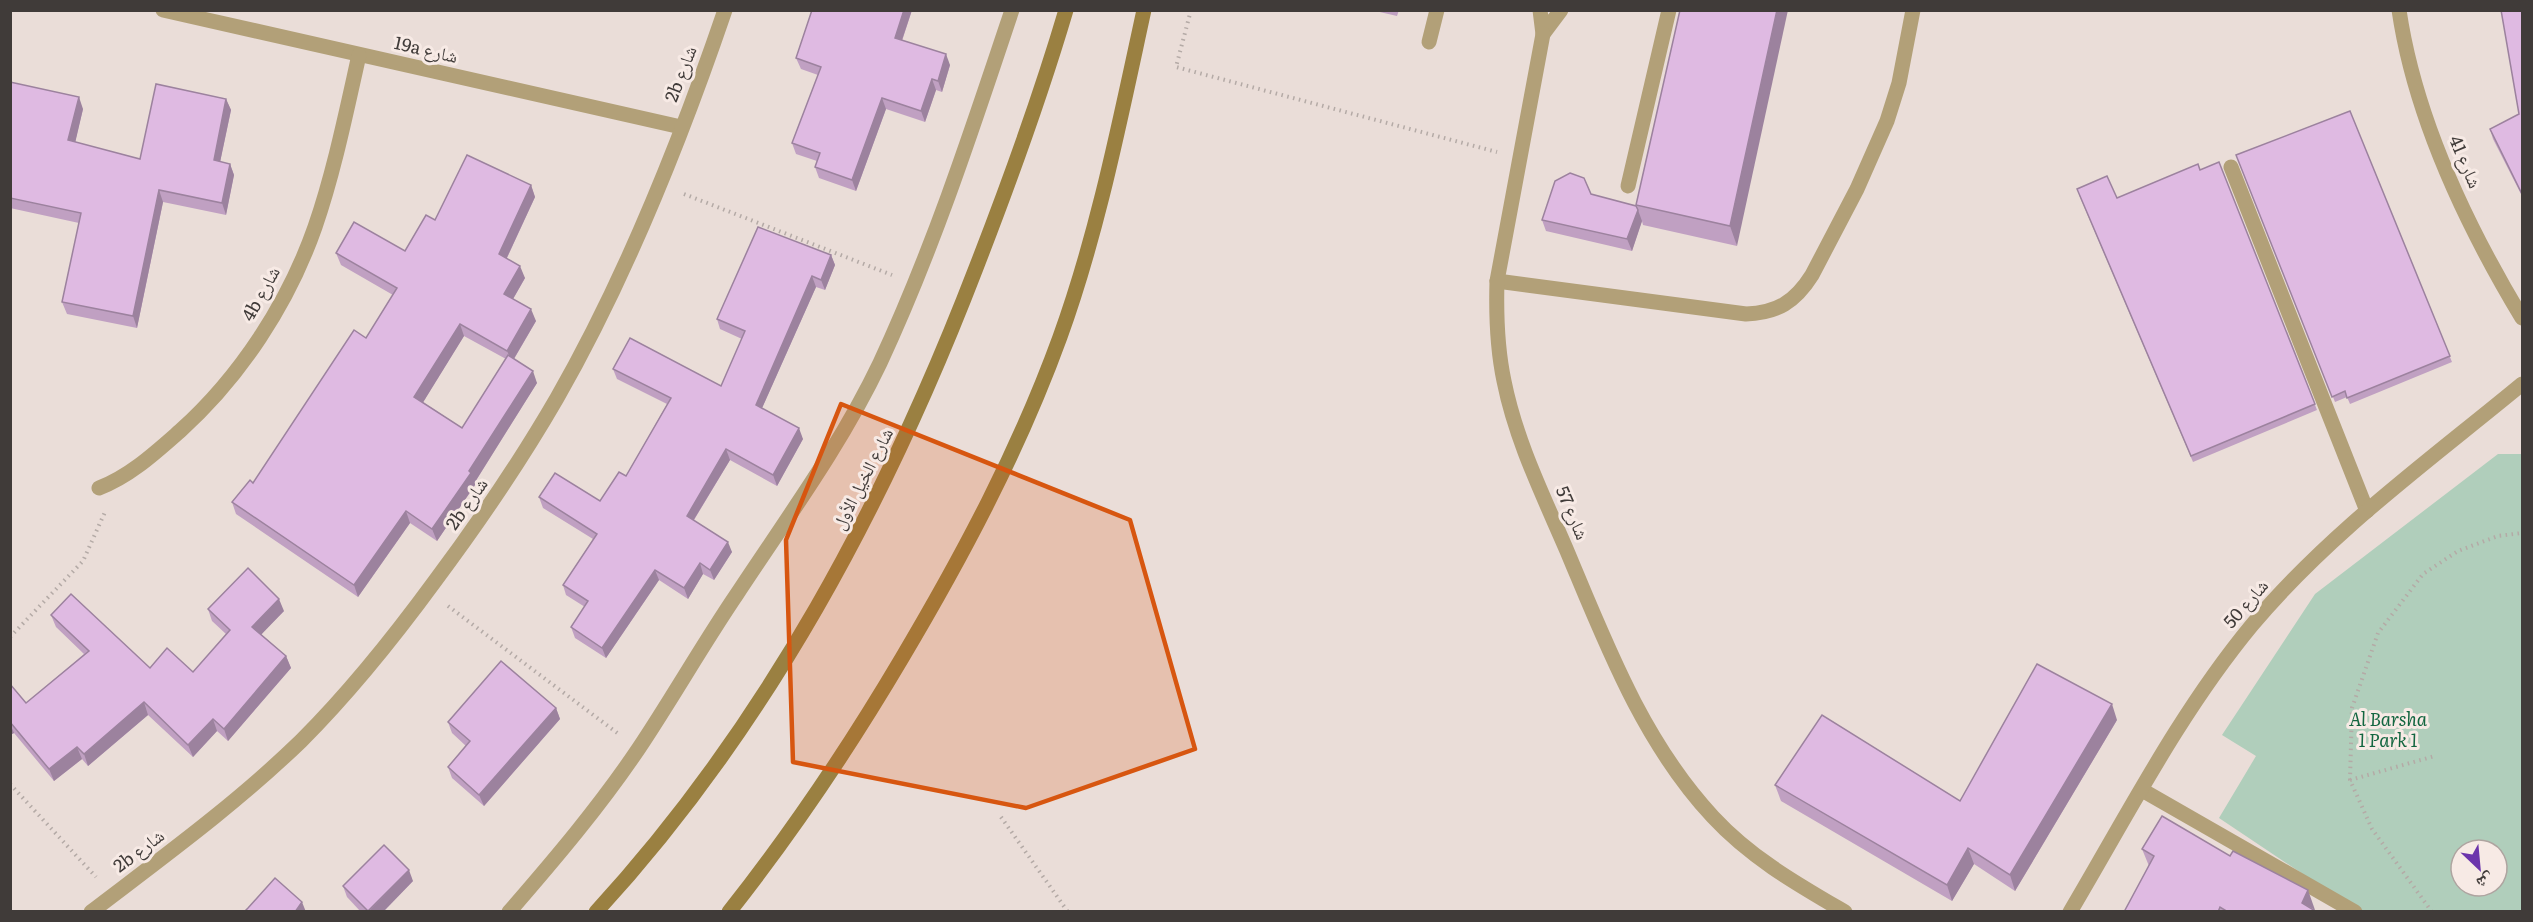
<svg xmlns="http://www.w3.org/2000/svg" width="2533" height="922" viewBox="0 0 2533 922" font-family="Literata,'Noto Naskh Arabic',serif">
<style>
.green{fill:#b0cebb;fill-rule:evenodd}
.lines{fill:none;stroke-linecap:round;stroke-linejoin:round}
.path{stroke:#b4aaa6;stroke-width:4;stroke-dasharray:1.5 4.5;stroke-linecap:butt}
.service{stroke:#b2a078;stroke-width:15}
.minor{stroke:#b2a078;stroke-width:15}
.secondary{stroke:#9a8041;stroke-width:15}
.wall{fill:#c0a0c2;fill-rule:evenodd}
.shaded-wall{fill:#9c829e}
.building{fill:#dfbae2;stroke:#9c829e;stroke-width:1.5}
.marked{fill:#d75610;fill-opacity:0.2;stroke:#d75610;stroke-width:4.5;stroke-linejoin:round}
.labels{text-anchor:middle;stroke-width:6;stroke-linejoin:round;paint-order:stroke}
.street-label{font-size:18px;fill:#403b39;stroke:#f7eae5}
.park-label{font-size:18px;font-style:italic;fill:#136640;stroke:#f7eae5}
</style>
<rect width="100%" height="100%" fill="#eaddd8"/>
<!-- green -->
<path class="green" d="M2498 454H2522V911H2358L2219 818 2256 756 2222 735 2315 594ZM2461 850H2497V886H2461Z"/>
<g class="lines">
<!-- path -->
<g class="path">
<path d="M1191 10 1176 67 1497 152"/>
<path d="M684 194 892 275"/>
<path d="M448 606 620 735"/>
<path d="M10 637 83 561 105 512"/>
<path d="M2350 780 2435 756"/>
<path d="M10 784 96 877"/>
<path d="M1001 817 1068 912"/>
<path d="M2432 912 2372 829 2350 780 2352 708 2378 633 2423 574 2458 551 2498 536 2522 533"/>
</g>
<!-- service -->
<path class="service" d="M1497 281 1746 314C1777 313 1795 302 1812 275L1857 189 1887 121 1899 83 1913 10"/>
<!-- minor -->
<g class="minor">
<path d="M163 10 681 127"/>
<path d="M1540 10 1543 34 1561 10"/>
<path d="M2399 10C2415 119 2466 225 2522 318"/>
<path d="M1543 34 1497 281C1496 315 1497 348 1504 381 1516 441 1543 495 1567 551 1606 644 1643 742 1713 817 1751 858 1797 884 1845 912"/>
<path d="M1429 42 1437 10"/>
<path d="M2231 167 2367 511"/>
<path d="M1628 186 1669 10"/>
<path d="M99 488C130 476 155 453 180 431 240 377 288 304 315 227 334 172 346 113 359 55"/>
<path d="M2142 790 2355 912"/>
<path d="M91 912C163 857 236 804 301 741 350 692 394 637 435 581 479 522 520 462 557 398 624 281 681 139 725 10"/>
<path d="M509 912C555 859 600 806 639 748 673 697 703 644 737 594 787 518 841 445 880 363 933 249 972 130 1012 10"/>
<path d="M2070 912C2128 814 2180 712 2252 625 2330 532 2430 460 2522 384"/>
</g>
<!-- secondary -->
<g class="secondary">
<path d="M596 912C767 726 886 502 976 268 1009 183 1040 98 1066 10"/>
<path d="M729 912C793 831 850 746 902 658 963 555 1019 450 1060 337 1098 232 1120 120 1144 10"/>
</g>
</g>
<!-- wall -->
<g class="wall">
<path d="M812 10H912L902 41 950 65 942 92 936 90 925 122 886 109 856 191 819 178 815 167 817 161 796 154 792 143 818 75 801 69 796 58Z"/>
<path d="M1371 10H1399L1397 16Z"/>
<path d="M1680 10 1737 246 1643 225 1642 221 1632 251 1546 231 1542 220 1591 194 1636 206Z"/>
<path d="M2523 10V198L2493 139 2490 129 2519 114Z"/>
<path d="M10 82 83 109 75 142 140 159 226 99 231 110 220 162 230 164 234 175 226 215 163 202 137 328 67 314 62 302 79 223 10 208Z"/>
<path d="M2350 111 2452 362 2350 404 2347 397 2335 402 2236 155Z"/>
<path d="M2219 162 2317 410 2193 462 2079 195 2117 198 2200 170Z"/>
<path d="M531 185 535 197 507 258 525 278 513 299 536 321 514 359 537 383 475 482V485L437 541 410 523 358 597 236 514 232 502 253 483 366 338 393 295 341 265 336 253 405 251 435 220ZM464 336 506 359 462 428 423 402Z"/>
<path d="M831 255 835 265 825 290 816 287 762 408 803 439 777 486 730 460 694 520 732 552 714 580 703 574 688 599 659 580 606 658 575 638 571 627 585 607 566 595 563 585 593 539 543 508 539 497 600 501 626 476 667 404 617 379 613 369 721 386 742 339 720 329 717 319Z"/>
<path d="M208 609 284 611 261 634 286 656 291 668 228 741 217 731 193 757 148 715 88 766 82 759 54 781 14 733 10 735V684L26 703 84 654 56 627 51 615 150 668 193 672 226 634 212 621Z"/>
<path d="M556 708 560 719 484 806 452 778 448 767 466 746 452 733 448 722Z"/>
<path d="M2117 720 2015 891 1974 864 1952 901 1781 801 1775 785 1960 801Z"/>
<path d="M2142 849 2315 910 2317 912H2124L2149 866Z"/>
<path d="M413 881 383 912H361L347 897 343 886Z"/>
</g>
<!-- shaded-wall -->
<g class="shaded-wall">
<path d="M904 10H912L899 49 895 38Z"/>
<path d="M1777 10H1788L1737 246 1730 226Z"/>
<path d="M946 54 950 65 942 92 938 81Z"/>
<path d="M932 79 936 90 925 122 921 111Z"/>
<path d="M79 97 83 109 73 152 68 140Z"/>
<path d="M882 98 886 109 856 191 852 180Z"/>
<path d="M226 99 231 110 218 172 214 160Z"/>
<path d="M230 164 234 175 226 215 222 203Z"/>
<path d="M531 185 535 197 503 266 499 254Z"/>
<path d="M159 190 163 202 137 328 133 316Z"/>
<path d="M1638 210 1642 221 1632 251 1627 239Z"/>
<path d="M831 255 835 265 825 290 821 280Z"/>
<path d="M520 266 525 278 509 306 504 294Z"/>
<path d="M812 276 816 287 759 415 756 405Z"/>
<path d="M531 309 536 321 512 362 507 351Z"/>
<path d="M460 324 464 336 419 409 414 397Z"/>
<path d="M533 371 537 383 475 482V485L437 541 432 529Z"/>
<path d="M799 428 803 439 777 486 773 475Z"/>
<path d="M726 449 730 460 690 526 687 516Z"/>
<path d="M406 511 410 523 358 597 354 585Z"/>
<path d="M728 542 732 552 714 580 710 570Z"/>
<path d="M700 563 703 574 688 599 684 588Z"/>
<path d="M655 570 659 580 606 658 602 648Z"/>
<path d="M279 599 284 611 257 639 252 627Z"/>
<path d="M286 656 291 668 228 741 224 729Z"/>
<path d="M144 702 148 715 88 766 84 754Z"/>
<path d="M2112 704 2117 720 2015 891 2010 875Z"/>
<path d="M556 708 560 719 484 806 479 795Z"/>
<path d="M213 719 217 731 193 757 188 745Z"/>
<path d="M10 724 14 733 10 735Z"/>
<path d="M77 747 82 759 54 781 49 769Z"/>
<path d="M1968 848 1974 864 1952 901 1947 885Z"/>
<path d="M409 870 413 881 383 912H368Z"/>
<path d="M2308 890 2315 910 2302 903Z"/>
<path d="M302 902 306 912H295Z"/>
</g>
<!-- building -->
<g class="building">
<path d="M812 10H904L895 38 946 54 938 81 932 79 921 111 882 98 852 180 815 167 820 153 792 143 821 67 796 58Z"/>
<path d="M1680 10H1777L1730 226 1636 205Z"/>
<path d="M2501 10H2523V196L2490 129 2519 114Z"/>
<path d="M10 82 79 97 68 140 140 159 156 84 226 99 214 160 230 164 222 203 159 190 133 316 62 302 81 213 10 198Z"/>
<path d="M2350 111 2450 356 2347 398 2345 391 2332 397 2236 155Z"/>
<path d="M467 155 531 185 499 254 520 266 504 294 531 309 507 351 460 324 414 397 462 428 508 355 533 371 469 471 471 473 432 529 406 511 354 585 232 502 250 480 253 483 354 330 366 338 397 288 336 253 354 222 405 251 426 215 435 220Z"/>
<path d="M2219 162 2315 404 2191 456 2077 189 2107 176 2117 198 2198 164 2200 170Z"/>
<path d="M1570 173 1584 178 1591 194 1636 206 1638 210 1627 239 1542 220 1555 181Z"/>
<path d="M758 227 831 255 821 280 812 276 756 405 799 428 773 475 726 449 687 516 728 542 710 570 700 563 684 588 655 570 602 648 571 627 588 601 563 585 597 534 539 497 555 473 600 501 619 472 626 476 671 398 613 369 630 338 721 386 745 331 717 319Z"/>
<path d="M248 568 279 599 252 627 286 656 224 729 213 719 188 745 144 702 84 754 77 747 49 769 10 722V684L26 703 89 651 51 615 71 594 150 668 167 648 193 672 230 630 208 609Z"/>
<path d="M501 661 556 708 479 795 448 767 470 741 448 722Z"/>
<path d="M2037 664 2112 704 2010 875 1968 848 1947 885 1775 785 1822 715 1960 801Z"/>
<path d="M2162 816 2230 856 2233 851 2308 890 2302 903 2317 912H2228L2220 907 2218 912H2124L2154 856 2142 849Z"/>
<path d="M384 845 409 870 368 911 343 886Z"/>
<path d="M275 878 302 902 295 912H244L248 908Z"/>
</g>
<!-- marked area -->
<path class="marked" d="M841 404 1130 520 1195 749 1026 808 793 762 786 540Z"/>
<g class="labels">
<!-- street labels -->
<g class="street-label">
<text transform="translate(426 50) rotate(13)" y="6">19a شارع</text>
<text transform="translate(681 74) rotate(-69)" y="6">2b شارع</text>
<text transform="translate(2465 162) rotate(67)" y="6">شارع 41</text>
<text transform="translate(261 294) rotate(-61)" y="6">4b شارع</text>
<text transform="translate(863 479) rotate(-63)" y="6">شارع الخيل الأول</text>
<text transform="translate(467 504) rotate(-55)" y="6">2b شارع</text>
<text transform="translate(1572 513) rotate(67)" y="6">شارع 57</text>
<text transform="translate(2246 604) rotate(-49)" y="6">شارع 50</text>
<text transform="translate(139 851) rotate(-37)" y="6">2b شارع</text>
</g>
<!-- park labels -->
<g class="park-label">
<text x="2388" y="726">Al Barsha<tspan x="2388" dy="21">1 Park 1</tspan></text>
</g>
</g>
<!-- border -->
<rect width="2533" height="922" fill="none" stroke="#403b39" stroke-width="24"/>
<!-- north arrow -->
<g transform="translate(2479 868) rotate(154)"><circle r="28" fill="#f7eae5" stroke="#aea4a0" stroke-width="1.5"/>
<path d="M0-4.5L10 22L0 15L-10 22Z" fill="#6c35ac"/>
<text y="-9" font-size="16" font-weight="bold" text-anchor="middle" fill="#403b39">ش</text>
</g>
</svg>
